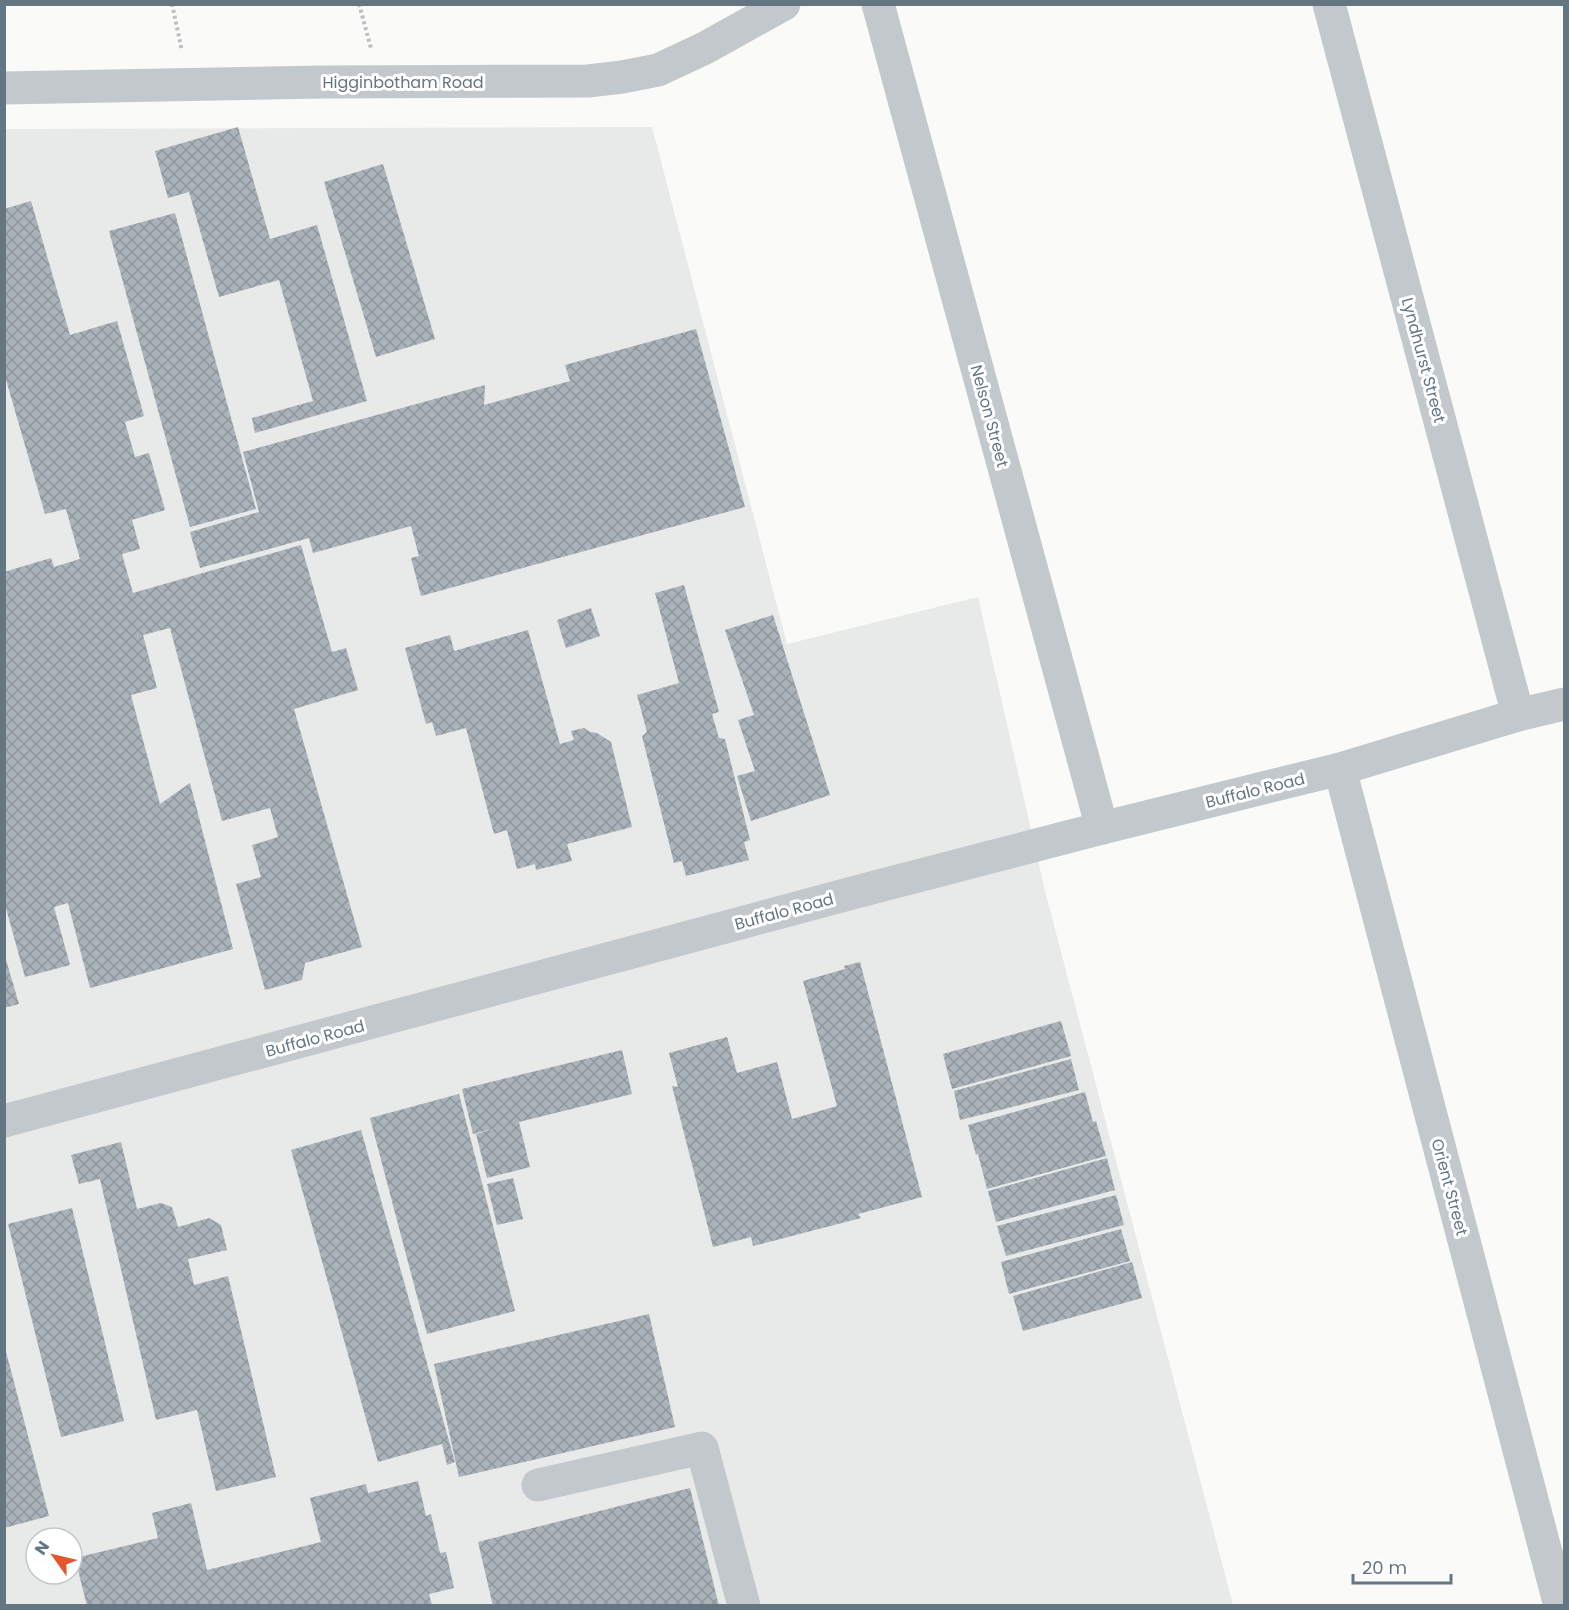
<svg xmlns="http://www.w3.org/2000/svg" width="1569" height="1610" viewBox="0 0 1569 1610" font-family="Poppins,sans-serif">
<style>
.built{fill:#e8e9e9;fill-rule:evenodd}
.building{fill:url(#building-cross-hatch)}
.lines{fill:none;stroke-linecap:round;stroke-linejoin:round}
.path{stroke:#bbbfc2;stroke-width:4;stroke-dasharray:3 3;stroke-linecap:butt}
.minor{stroke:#c3c8cc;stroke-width:33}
.labels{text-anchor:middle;stroke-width:6;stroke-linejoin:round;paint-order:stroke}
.street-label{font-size:16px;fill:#657683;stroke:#fff}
</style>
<defs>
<pattern id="building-cross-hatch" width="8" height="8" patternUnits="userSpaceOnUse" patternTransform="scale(1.5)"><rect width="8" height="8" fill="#aab3b9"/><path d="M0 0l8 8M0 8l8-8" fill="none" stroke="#8e969c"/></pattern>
</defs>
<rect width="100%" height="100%" fill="#fafaf8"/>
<!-- built -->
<path class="built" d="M652 127 787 644 978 597 1045 891 1233 1605H5L4 129ZM36 1538H72V1574H36Z"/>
<!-- building -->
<g class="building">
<path d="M238 127 270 239 317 225 367 401 255 433 252 418 313 401 279 280 219 297 189 192 168 198 155 151Z"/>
<path d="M383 164 435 339 376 357 324 182Z"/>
<path d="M31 201 70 335 117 321 144 416 125 422 135 457 149 453 165 510 132 520 140 549 122 554 133 593 301 545 332 652 346 648 358 690 294 709 362 947 305 963 302 980 265 990 236 884 261 877 252 845 278 837 270 808 222 821 170 628 143 635 157 688 131 695 160 804 190 783 233 949 90 988 68 903 54 907 70 965 25 977 4 901V572L51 558 54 567 80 559 66 509 45 514 4 373V209Z"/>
<path d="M175 213 256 509 190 527 109 231Z"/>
<path d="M696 329 745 507 421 596 411 558 419 556 411 526 313 553 309 538 200 568 190 532 259 512 243 452 485 385 484 405 570 381 565 365Z"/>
<path d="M684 585 719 712 712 714 719 738 725 739 750 840 744 842 749 860 686 876 682 861 674 863 642 736 647 732 637 695 679 683 655 593Z"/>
<path d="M591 608 600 636 566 648 557 620Z"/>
<path d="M773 615 830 795 751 821 737 776 755 771 738 720 754 715 725 630Z"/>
<path d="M528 630 560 744 574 740 571 731 584 728 590 732 597 733 611 742 632 827 567 844 572 861 536 870 535 864 517 869 507 830 494 834 466 728 436 736 432 722 426 724 405 648 450 635 454 651Z"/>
<path d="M4 953 19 1004 4 1008Z"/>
<path d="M860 962 922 1197 858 1214 861 1218 753 1246 751 1237 713 1247 672 1086 678 1087 669 1053 727 1037 737 1073 777 1062 792 1119 837 1106 803 981 845 969 844 966Z"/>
<path d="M1061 1021 1071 1056 952 1089 943 1054Z"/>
<path d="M622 1050 632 1094 519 1122 530 1167 487 1178 476 1134 496 1128 473 1134 462 1089Z"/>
<path d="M1071 1059 1079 1090 960 1120 954 1091Z"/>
<path d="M1085 1092 1093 1122 1096 1121 1106 1156 987 1189 978 1154 976 1155 968 1125Z"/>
<path d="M459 1094 515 1311 427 1334 370 1118Z"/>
<path d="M361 1130 455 1462 447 1465 442 1444 378 1462 291 1150Z"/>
<path d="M121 1142 137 1209 161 1203 172 1207 178 1227 209 1218 221 1225 227 1250 188 1259 194 1285 228 1276 276 1477 216 1491 197 1410 156 1420 100 1179 79 1184 71 1155Z"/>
<path d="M1107 1158 1115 1190 996 1222 988 1191Z"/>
<path d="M513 1178 523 1219 497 1225 487 1184Z"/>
<path d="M1116 1195 1124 1225 1006 1256 997 1226Z"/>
<path d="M72 1208 124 1421 61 1437 8 1224Z"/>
<path d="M1121 1229 1130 1261 1009 1294 1001 1262Z"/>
<path d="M1132 1262 1142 1298 1023 1331 1013 1296Z"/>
<path d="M649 1314 675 1427 459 1477 434 1364Z"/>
<path d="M4 1344 49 1516 4 1528Z"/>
<path d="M418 1481 426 1516 431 1514 440 1553 446 1552 454 1588 429 1594 432 1605 87 1606 75 1558 158 1538 152 1513 191 1503 207 1570 321 1542 310 1498 366 1484 368 1493Z"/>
<path d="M690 1488 719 1606H493L478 1542Z"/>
</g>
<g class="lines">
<!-- path -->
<g class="path">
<path d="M172 4 182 51"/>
<path d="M359 4 371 48"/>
</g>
<!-- minor -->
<g class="minor">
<path d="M878 4 1102 828"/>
<path d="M1329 4 1518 715"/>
<path d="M4 88 323 82 588 81 622 77 658 70 705 48 784 4"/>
<path d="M1340 769 1560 1606"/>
<path d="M4 1121 856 892 1102 828 1340 769 1518 715 1564 704"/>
<path d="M538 1485 702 1448 744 1606"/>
</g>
</g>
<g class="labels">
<!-- street labels -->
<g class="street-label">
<text x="403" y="88">Higginbotham Road</text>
<text transform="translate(1424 360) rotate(75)" y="6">Lyndhurst Street</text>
<text transform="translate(990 416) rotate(75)" y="6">Nelson Street</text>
<text transform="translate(1255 790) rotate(-14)" y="6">Buffalo Road</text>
<text transform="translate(784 911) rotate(-15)" y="6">Buffalo Road</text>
<text transform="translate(315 1038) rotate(-15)" y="6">Buffalo Road</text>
<text transform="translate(1450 1187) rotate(75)" y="6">Orient Street</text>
</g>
</g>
<!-- border -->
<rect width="1569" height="1610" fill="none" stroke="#657683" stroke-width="12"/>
<!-- north arrow -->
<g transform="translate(54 1556) rotate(304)"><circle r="28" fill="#ffffff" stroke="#c1c8cd" stroke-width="1.5"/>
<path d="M0-4.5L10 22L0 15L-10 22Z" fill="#e4572e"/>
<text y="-9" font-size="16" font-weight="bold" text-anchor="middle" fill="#657683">N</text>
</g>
<!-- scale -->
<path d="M1353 1574v9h98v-9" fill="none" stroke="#657683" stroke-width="3"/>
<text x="1362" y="1574" font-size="18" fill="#657683" stroke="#ffffff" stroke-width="4.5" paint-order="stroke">20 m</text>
</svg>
